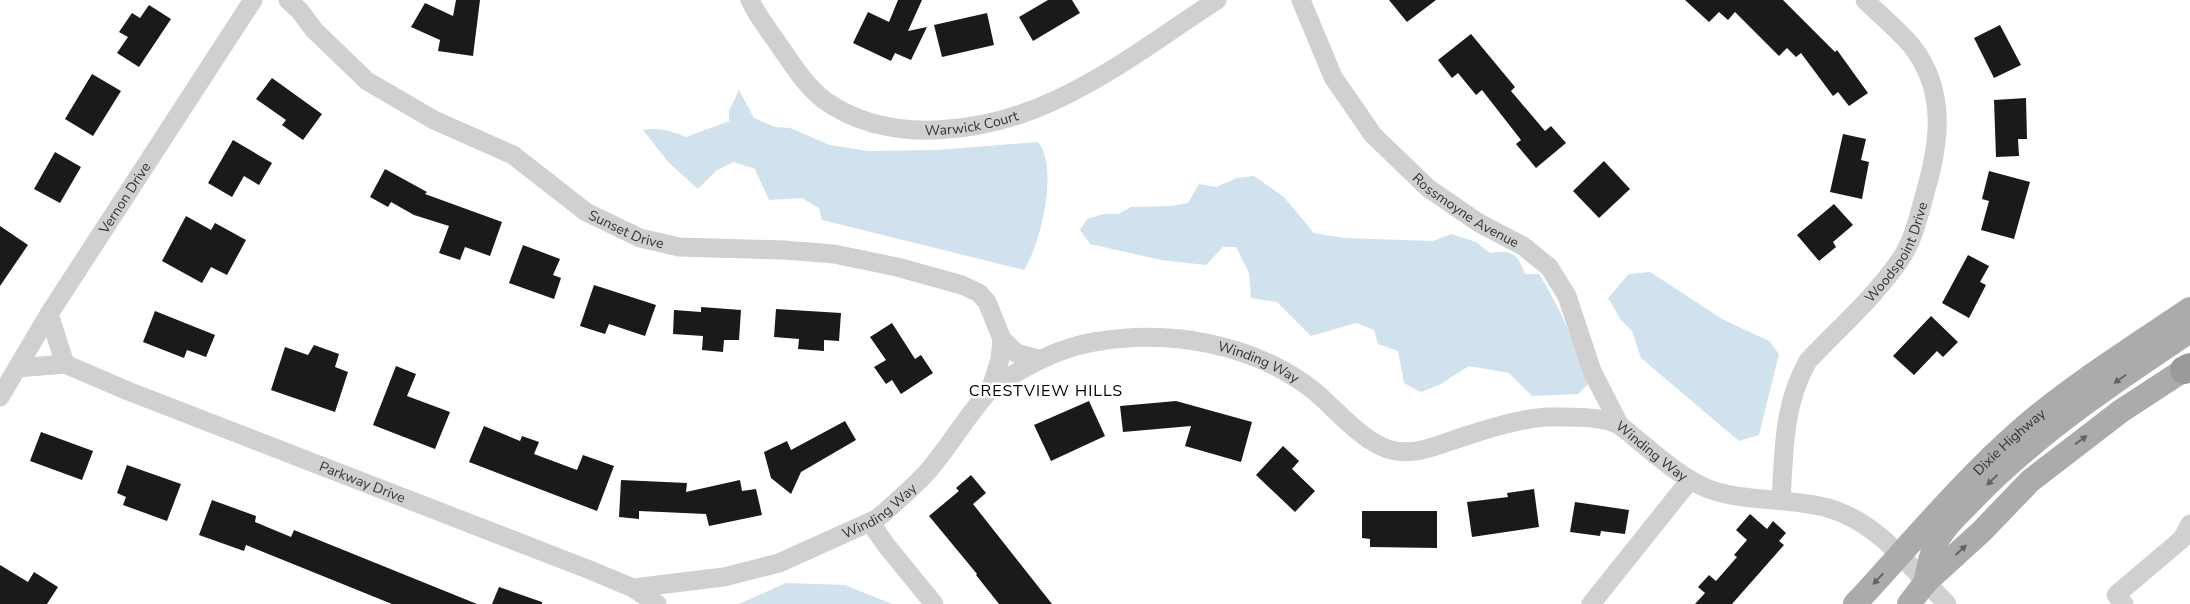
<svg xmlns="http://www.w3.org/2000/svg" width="2190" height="604" viewBox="0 0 2190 604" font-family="'Nunito Sans',sans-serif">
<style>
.water{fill:#cfe2ee}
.building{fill:#1a1a1a}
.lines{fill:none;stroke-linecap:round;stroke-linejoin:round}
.minor{stroke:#d0d0d0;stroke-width:19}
.major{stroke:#ababab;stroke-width:24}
.highway{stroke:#9a9a9a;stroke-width:28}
.oneway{fill:#636363}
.labels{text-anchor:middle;stroke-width:5;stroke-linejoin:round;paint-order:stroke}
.street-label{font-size:14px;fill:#333;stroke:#fff}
.quarter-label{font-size:16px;letter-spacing:1px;fill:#000;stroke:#fff}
</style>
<rect width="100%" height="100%" fill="#fff"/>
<!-- water -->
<g class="water">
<path d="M739 90 754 118 775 127 790 128 830 145 868 151 937 150 1038 142C1059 167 1041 243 1024 270L822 220 819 208 802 198 769 200 755 169 734 162 717 170 698 189 669 163 643 130C659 127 671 131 686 137L729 121V111Z"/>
<path d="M1254 176 1284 197 1314 233 1343 238 1433 241 1451 234 1476 242 1490 253C1511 249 1518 254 1525 274H1539C1561 309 1575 345 1589 383L1578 394 1532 396 1509 373 1469 366 1439 385 1421 392 1404 383 1398 351 1378 344 1374 330 1356 323 1311 336 1277 302 1251 298 1249 273 1236 247H1223L1206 265 1161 260 1090 244 1080 230 1087 219 1103 214H1118L1131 207 1172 206 1188 203 1199 184 1216 187 1237 178Z"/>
<path d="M1650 272 1724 320 1769 341 1779 354 1759 435 1739 441 1641 358 1632 331 1621 320 1608 298 1629 274Z"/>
<path d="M786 583 845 585 892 604H739Z"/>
</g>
<!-- building -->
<g class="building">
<path d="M456 0H480L473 56 438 51 440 40 411 27 425 3 453 16Z"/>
<path d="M898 0H922L908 31 927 27 911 60 895 53 891 61 853 43 868 12 889 22Z"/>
<path d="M1048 0H1072L1080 13 1033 41 1019 17Z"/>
<path d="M1389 0H1436L1407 22Z"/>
<path d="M1685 0H1783L1835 52 1837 50 1868 93 1849 106 1838 92 1833 96 1801 53 1796 57 1787 48 1779 56 1735 12 1728 20 1719 12 1709 22Z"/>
<path d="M149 5 171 19 139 67 117 53 128 37 119 32 132 13 140 18Z"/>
<path d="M987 13 994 45 942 57 934 25Z"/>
<path d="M2000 25 2021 65 1994 78 1974 38Z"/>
<path d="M1471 34 1515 87 1511 91 1545 131 1551 126 1566 143 1536 168 1516 144 1521 140 1482 90 1476 95 1458 73 1452 78 1438 60Z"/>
<path d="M92 74 121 91 93 136 65 119Z"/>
<path d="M272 78 322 114 303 140 282 125 286 120 256 99Z"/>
<path d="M2026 98 2027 139H2018L2019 156 1996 157 1994 100Z"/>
<path d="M1843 134 1866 139 1861 160 1869 162 1862 199 1830 192Z"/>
<path d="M233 140 272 163 259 185 244 176 232 197 208 183Z"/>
<path d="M55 152 81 167 60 203 34 189Z"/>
<path d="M1604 161 1630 189 1599 218 1573 191Z"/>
<path d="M385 169 427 192 425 194 502 222 490 256 465 247 460 260 439 253 449 226 414 215 391 202 388 207 370 197Z"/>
<path d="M1989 171 2030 182 2014 239 1981 230 1989 201 1982 199Z"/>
<path d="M1834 204 1853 225 1833 242 1836 247 1819 261 1797 235Z"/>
<path d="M186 216 211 230 215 223 246 240 227 275 211 267 202 283 162 261Z"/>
<path d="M0 226 28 245 0 286Z"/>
<path d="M523 245 560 259 553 275 561 278 554 299 509 283Z"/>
<path d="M1968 255 1989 266 1980 282 1986 285 1969 318 1942 303Z"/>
<path d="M594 285 656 305 645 336 609 324 605 334 580 326Z"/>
<path d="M701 307 741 310 739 340H724L723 352 702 350 703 336 673 334 674 310 701 312Z"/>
<path d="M776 309 841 313 839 341 824 340V351L798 349 799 339 774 337Z"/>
<path d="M155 311 215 335 206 357 187 350 184 358 143 342Z"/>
<path d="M1931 316 1958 342 1943 357 1937 351 1914 375 1893 356Z"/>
<path d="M892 323 915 359 921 355 933 373 901 394 892 380 886 384 874 367 886 360 870 337Z"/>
<path d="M314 345 339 354 335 367 348 372 335 412 271 390 285 347 308 355Z"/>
<path d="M396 366 416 374 407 396 450 412 435 449 373 425Z"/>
<path d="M1089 401 1105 436 1051 461 1034 425Z"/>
<path d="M1176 401 1252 422 1241 462 1185 446 1191 426 1123 432 1120 406Z"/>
<path d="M845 421 856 440 801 472 791 494 771 478 764 452 787 441 791 450Z"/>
<path d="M484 426 520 441 522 436 539 442 534 454 577 470 583 455 614 466 597 511 469 462Z"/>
<path d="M41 432 93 451 82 480 30 461Z"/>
<path d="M1283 446 1299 461 1292 469 1315 491 1295 512 1256 475Z"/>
<path d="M127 465 181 484 167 521 123 505 126 497 117 493Z"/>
<path d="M971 475 986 493 973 504 1052 604H999L976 575 977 574 929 516 959 491 956 488Z"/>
<path d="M621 480 687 483 686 492 740 480 742 491 756 489 762 515 709 526 706 514 639 511V519L619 517Z"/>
<path d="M1534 489 1539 527 1472 537 1467 502 1508 497 1507 493Z"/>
<path d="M212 500 256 516 255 522 291 537 294 530 477 604H392L246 545 244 551 199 535Z"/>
<path d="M1575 502 1629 510 1625 534 1601 531 1600 536 1570 532Z"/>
<path d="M1362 511H1437V548L1370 547V539L1362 538Z"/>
<path d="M1750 514 1767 529 1773 521 1786 533 1779 541 1784 545 1732 604H1695L1705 593 1698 587 1709 575 1716 581 1737 557 1734 555 1747 540 1736 530Z"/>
<path d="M0 565 28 582 34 572 58 587 47 604H0Z"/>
<path d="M499 587 542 602V604H492Z"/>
</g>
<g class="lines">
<!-- minor -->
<g class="minor">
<path id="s1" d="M288 0 300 11 314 30 367 81 434 120 513 155 586 212 640 238 679 247 784 250 834 254 897 267 962 285 979 293 987 302 1002 339 1000 359 991 388"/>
<path id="s2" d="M750 0C758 18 772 34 783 51 795 68 807 87 824 100 891 148 990 132 1060 98 1115 72 1166 33 1217 0"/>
<path id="s3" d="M1301 0 1333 77 1373 135 1428 188 1479 223 1523 246 1549 267 1567 296 1592 371 1619 424"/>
<path d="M49 314 65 364"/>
<path d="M1002 339 1016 353 1038 359"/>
<path id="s4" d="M17 368 65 364 128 391 590 570 633 588 657 604"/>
<path id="s5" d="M0 397 49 314 253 0"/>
<path id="s6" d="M1781 500C1784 452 1783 404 1808 361 1839 328 1876 296 1902 257 1914 238 1919 215 1925 193 1940 143 1947 90 1911 45 1897 29 1880 15 1865 0"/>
<path d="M870 522 886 545 934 604"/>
<path id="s7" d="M633 588 724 577 779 563 870 522 879 517C896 502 914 487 929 470 950 445 967 416 989 391 994 385 1002 381 1009 377 1035 361 1063 347 1094 342 1169 329 1252 343 1313 390 1335 408 1363 443 1391 450 1418 457 1444 442 1469 435 1493 427 1522 418 1548 417 1569 417 1595 416 1615 423 1624 427 1632 436 1640 442 1660 458 1682 478 1706 488 1744 503 1789 497 1828 508 1879 522 1911 569 1947 604"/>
<path d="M1591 604 1690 480"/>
<path d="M2124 604 2116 595 2182 539 2190 524"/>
</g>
<!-- major -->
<g class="major">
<path d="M1925 583C1929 566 1931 550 1940 536 1949 521 1964 509 1976 496 2039 432 2115 381 2190 331"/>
<path id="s8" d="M1855 604C1910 545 1962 481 2023 428 2074 384 2134 347 2190 309"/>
<path d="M1909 604 1925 583 1982 531 2030 481 2121 411 2190 366"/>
</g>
<!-- highway -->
<path class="highway" d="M2184 370 2190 367"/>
</g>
<!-- one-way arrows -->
<defs><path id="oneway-solid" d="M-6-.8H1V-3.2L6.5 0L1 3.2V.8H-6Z" transform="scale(1.25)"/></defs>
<g class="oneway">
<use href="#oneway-solid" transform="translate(2120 379) rotate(145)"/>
<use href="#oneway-solid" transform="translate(2081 440) rotate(-36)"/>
<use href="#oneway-solid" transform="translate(1992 480) rotate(136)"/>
<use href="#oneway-solid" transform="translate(1961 550) rotate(-42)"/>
<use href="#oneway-solid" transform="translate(1878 579) rotate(133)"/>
</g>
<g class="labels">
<!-- street labels -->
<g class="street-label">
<text dy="5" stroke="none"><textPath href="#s2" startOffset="279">Warwick Court</textPath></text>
<text dy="5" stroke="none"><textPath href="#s5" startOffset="235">Vernon Drive</textPath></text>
<text dy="5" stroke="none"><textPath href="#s3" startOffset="274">Rossmoyne Avenue</textPath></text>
<text dy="5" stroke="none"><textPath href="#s1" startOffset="414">Sunset Drive</textPath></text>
<text dy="5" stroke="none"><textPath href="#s6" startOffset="285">Woodspoint Drive</textPath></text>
<text dy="5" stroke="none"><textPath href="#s7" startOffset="712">Winding Way</textPath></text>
<text dy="5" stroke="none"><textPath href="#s8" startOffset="224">Dixie Highway</textPath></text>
<text dy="5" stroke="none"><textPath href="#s7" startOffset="1149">Winding Way</textPath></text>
<text dy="5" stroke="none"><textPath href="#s4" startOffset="368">Parkway Drive</textPath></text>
<text dy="5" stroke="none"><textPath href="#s7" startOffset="262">Winding Way</textPath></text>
</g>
<!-- quarter labels -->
<g class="quarter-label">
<text x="1046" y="396">CRESTVIEW HILLS</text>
</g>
</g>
</svg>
